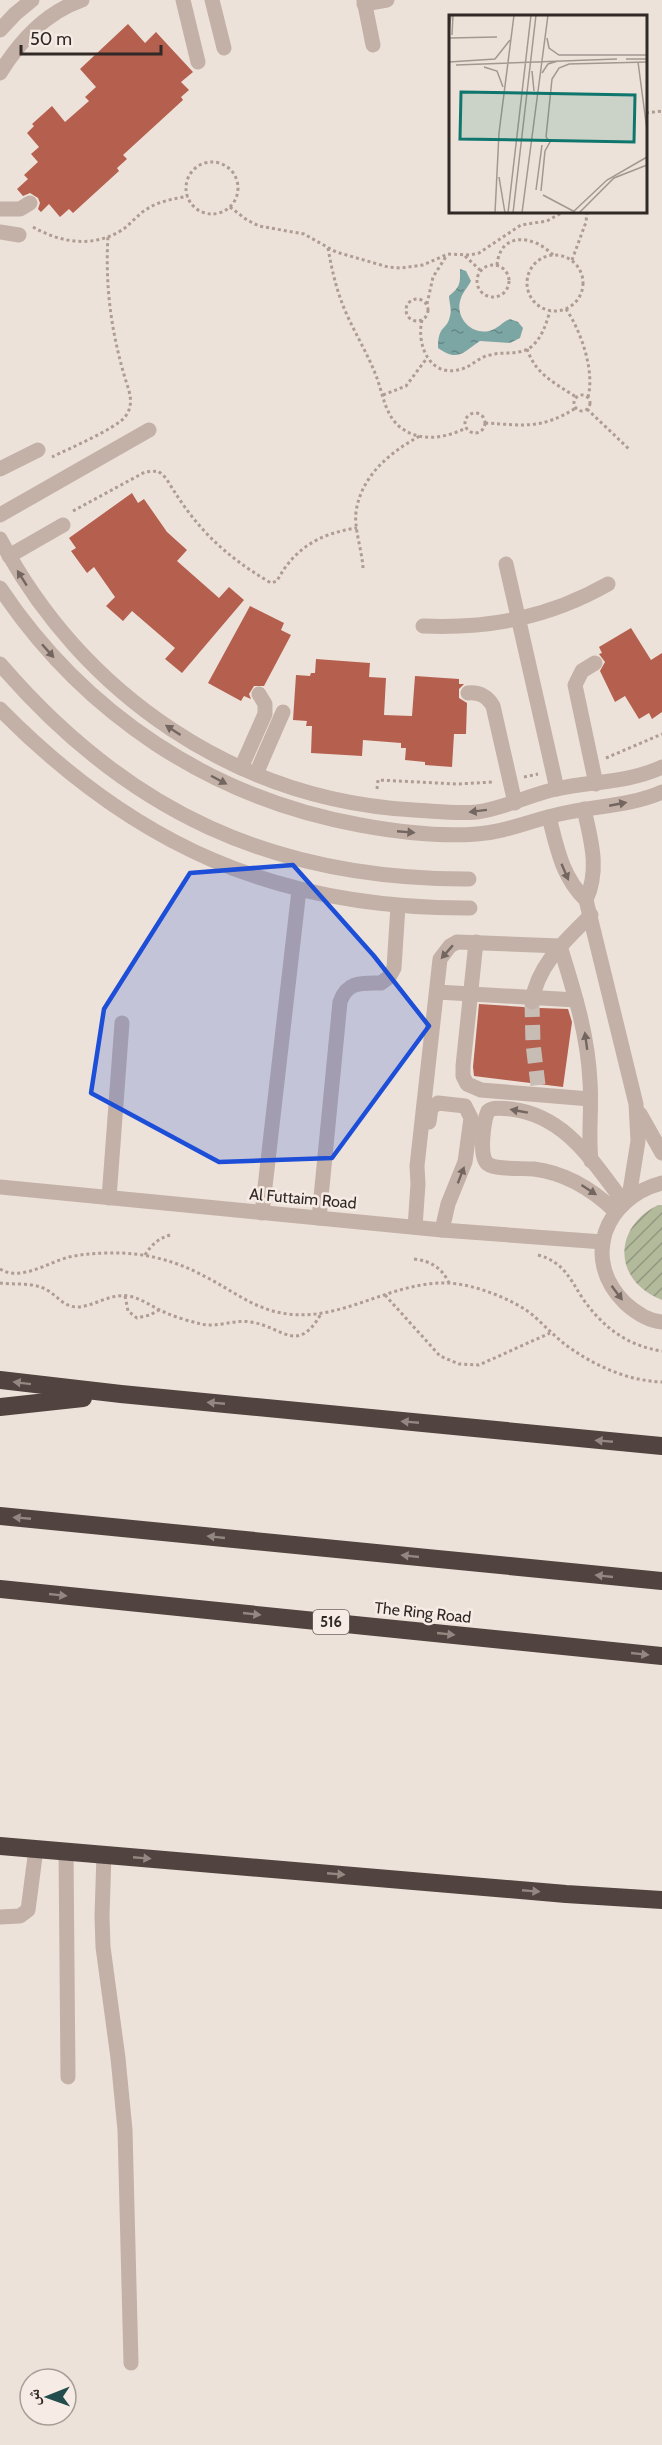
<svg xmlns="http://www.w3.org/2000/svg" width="662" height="2445" viewBox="0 0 662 2445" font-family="Cabin,'Noto Naskh Arabic',sans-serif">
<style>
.garden{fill:url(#garden-furrows)}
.water{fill:url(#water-ripples)}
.building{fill:#b55f4f}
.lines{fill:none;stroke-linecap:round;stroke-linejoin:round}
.minor-tunnel{stroke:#c7bdb5;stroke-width:15;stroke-dasharray:15 8;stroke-linecap:butt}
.path{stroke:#af9c92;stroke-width:3;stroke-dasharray:3 3;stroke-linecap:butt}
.minor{stroke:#c3b1a7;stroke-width:15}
.highway{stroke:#51433f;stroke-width:18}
.oneway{fill:#736660}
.oneway2{fill:#938781}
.marked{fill:#1d4ed8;fill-opacity:0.2;stroke:#1d4ed8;stroke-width:4.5;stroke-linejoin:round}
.labels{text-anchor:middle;stroke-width:5;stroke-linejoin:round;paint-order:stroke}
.shield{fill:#f6ece5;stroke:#6c645f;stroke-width:1.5}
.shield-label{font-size:15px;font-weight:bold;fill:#312926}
.street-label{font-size:16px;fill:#312926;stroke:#f6ece5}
.inset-road{fill:none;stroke:#a29891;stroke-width:1.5}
.view{fill:#0f766e;fill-opacity:0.15;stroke:#0f766e;stroke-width:3}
.inset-edge{fill:none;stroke:#312926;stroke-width:3}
</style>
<defs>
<pattern id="garden-furrows" width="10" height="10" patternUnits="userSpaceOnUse" patternTransform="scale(1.5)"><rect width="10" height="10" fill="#b3ba9c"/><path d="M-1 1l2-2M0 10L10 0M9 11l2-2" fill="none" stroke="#92977f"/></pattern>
<pattern id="water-ripples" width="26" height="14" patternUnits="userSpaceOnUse" patternTransform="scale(1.5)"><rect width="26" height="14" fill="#7ca6a4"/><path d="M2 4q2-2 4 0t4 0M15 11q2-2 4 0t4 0" fill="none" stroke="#668785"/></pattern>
</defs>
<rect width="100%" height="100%" fill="#ede2d9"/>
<!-- garden -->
<path class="garden" d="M658 1205H662V1300C613 1281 612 1228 658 1205Z"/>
<!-- water -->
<path class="water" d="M460 269 466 271 471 281C468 287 463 292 461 298 454 316 470 335 489 331 498 329 502 322 510 319L518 322 523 328 520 338 510 343 480 341C462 353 458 362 438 348 438 324 447 331 450 316 452 309 449 302 449 296 461 286 460 283 460 269Z"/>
<!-- building -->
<g class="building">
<path d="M128 24 145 43 156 32 167 44 193 72 181 82 189 90 181 97 183 100 123 155 127 159 117 168 119 171 73 213 69 209 60 217 49 204 41 212 38 209 40 203 38 198 30 193 23 196 17 189 28 179 24 175 38 162 31 154 39 147 27 133 34 126 32 124 52 106 65 122 89 101 85 97 96 87 80 69Z"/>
<path d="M132 493 138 503 144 499 167 532 187 550 177 561 219 598 229 587 244 600 182 673 165 659 175 648 132 611 123 621 106 606 115 597 94 567 87 573 71 551 76 548 69 538Z"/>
<path d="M250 606 284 623 281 630 291 635 264 686H254L249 694 251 699 244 696 241 701 208 683Z"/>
<path d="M631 628 651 660 662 653V712L652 719 649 713 639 719 625 696 615 702 600 671 605 662 599 654 602 653 599 647Z"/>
<path d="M316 659 370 663 369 677 386 678 384 715 412 716 415 676 459 679V684H464L459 689V698L467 703 466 734H454L452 767 425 765V762L405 760 406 748H401V743L363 740 362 756 311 753 312 726H306L307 721 293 720 296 675 310 676 311 673H315Z"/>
<path d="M479 1004 524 1007 530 1012 540 1008 568 1009 572 1022 563 1087 474 1076 473 1067Z"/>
</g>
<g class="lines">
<!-- minor-tunnel -->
<path class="minor-tunnel" d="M532 1002 533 1044 538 1085"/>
<!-- path -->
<g class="path">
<path d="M646 113 662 111"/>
<circle cx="212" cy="188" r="26"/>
<path d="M230 207 247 220 259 226 304 234 336 252 388 267 401 268 423 265 448 254 470 255 479 253 521 225 547 221 563 212"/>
<path d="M33 227C61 243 93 248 122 230 131 224 138 214 147 209 159 201 174 199 188 196"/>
<path d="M328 248C332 271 337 293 347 315 356 335 367 353 375 373 383 392 384 414 400 427 420 443 446 438 466 428"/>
<circle cx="555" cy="283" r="28"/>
<path d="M465 256 480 270"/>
<path d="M572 260 586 222 587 212"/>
<path d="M497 265C500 231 534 235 553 255"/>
<circle cx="493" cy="281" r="16"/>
<circle cx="417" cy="310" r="11"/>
<path d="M427 304 433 277 447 255"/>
<path d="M566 309C581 331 595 371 588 397"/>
<path d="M422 320C416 345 430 379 462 369 472 366 479 357 490 355 504 351 518 356 531 347 542 338 546 324 550 311"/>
<path d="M527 349C536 375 555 383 576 397"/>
<path d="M383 395 406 386 427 358"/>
<circle cx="582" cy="403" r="8"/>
<path d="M587 409 630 450"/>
<circle cx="475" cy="423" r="10"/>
<path d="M485 423C524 425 540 430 576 408"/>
<path d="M52 457C68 449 115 429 125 417 135 404 129 391 125 378 111 331 105 285 108 236"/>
<path d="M73 511 145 472 158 471 166 478C195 527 222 554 271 583L277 581C294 548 321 533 357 528"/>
<path d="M363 568C362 550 354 529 356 512 361 476 390 452 420 436"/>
<path d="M606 758 662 734"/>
<path d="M524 777 538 774"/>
<path d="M377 789 378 780 457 784 494 782"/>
<path d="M145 1255C152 1244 158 1239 170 1235"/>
<path d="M538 1255C564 1262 570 1279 583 1299 603 1327 627 1346 662 1351"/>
<path d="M414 1259C431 1261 442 1268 449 1283"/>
<path d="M0 1269C20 1282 49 1262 69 1257 83 1254 96 1253 110 1253 142 1252 174 1260 202 1275 231 1289 254 1310 288 1314 344 1321 392 1281 448 1283 474 1284 516 1300 535 1317 548 1329 559 1341 573 1350 599 1368 631 1381 662 1382"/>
<path d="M0 1283C14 1285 32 1282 45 1289 56 1294 62 1306 76 1307 94 1307 109 1293 129 1296 142 1299 151 1306 162 1311 174 1317 189 1321 201 1324 217 1328 234 1319 251 1322 283 1327 297 1355 321 1314"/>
<path d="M385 1295 440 1356 459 1364 479 1365 550 1333"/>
<path d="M125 1296 128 1311 137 1318 150 1315 159 1310"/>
</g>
<!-- minor -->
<g class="minor">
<path d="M183 0 198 62"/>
<path d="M212 0 224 48"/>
<path d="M364 0 373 45"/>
<path d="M364 4 387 0"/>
<path d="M0 30 15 14 32 0"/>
<path d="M0 73C20 41 45 13 82 0"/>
<path d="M0 209H20L30 203"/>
<path d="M0 232 19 235"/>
<path d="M0 469 38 450"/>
<path d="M0 515 149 430"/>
<path d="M0 539C83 695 236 800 414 810 435 811 457 814 477 812 505 808 529 795 556 789 592 781 628 783 662 767"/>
<path d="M9 556 63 525"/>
<path d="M506 564 557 789"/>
<path d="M0 588C84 714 211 798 360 825 398 832 439 837 477 834 507 832 532 820 560 814 594 806 630 806 662 792"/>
<path d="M423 626C490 629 550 617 608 584"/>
<path d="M595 663 582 671 575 685 596 784"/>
<path d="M0 664C127 812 274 880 469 879"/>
<path d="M468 693C480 692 487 696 493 706L515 803"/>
<path d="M0 709C135 846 277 909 470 908"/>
<path d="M241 768 265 714V704L259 694"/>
<path d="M256 774 283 712"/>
<path d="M584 809C591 841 600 869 586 900"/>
<path d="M549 817C557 848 562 877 586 900L636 1104 638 1141 629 1197"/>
<path d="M476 942 463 1066V1076L467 1084 481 1090 590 1099"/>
<path d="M437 992 576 1000"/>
<path d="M532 1002C537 965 566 940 591 915"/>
<path d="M640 1114 662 1153"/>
<path d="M429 1122 431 1108 438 1103 465 1106 471 1118 465 1162 448 1204 442 1230"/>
<path d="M662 1183C604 1198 581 1260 625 1303 635 1312 649 1321 662 1322"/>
<path d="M0 1187 442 1230 603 1242"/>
<path d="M109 1198 122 1023"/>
<path d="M615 1211C592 1189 566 1173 534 1169 523 1168 496 1170 488 1164 478 1158 484 1120 488 1111 495 1106 503 1109 511 1109 566 1116 592 1161 623 1201"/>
<path d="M262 1213 299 890"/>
<path d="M319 1218 340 1002C347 981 362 983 381 983L389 977 394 968 398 906"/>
<path d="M415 1227 418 1184 417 1166 440 959 450 946 457 942 560 946C574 991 588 1035 590 1082 592 1108 588 1134 591 1161"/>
<path d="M66 1851 68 2077"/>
<path d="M104 1854 102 1916 103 1947 118 2058 125 2130 131 2363"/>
<path d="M0 1917 20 1916 28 1910 36 1849"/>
</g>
<!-- highway -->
<g class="highway">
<path d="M0 1380 121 1394 662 1446"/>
<path d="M0 1407 83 1398"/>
<path d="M0 1516 662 1581"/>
<path d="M0 1589 662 1656"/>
<path d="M0 1846 566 1894 662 1900"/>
</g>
</g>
<!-- one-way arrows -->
<defs><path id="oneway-solid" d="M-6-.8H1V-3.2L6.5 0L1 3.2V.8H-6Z" transform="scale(1.5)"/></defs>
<g class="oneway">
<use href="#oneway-solid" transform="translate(22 578) rotate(-122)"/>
<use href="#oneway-solid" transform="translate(48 651) rotate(48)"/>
<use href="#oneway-solid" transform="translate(173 730) rotate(-147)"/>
<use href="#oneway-solid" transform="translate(219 780) rotate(28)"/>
<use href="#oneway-solid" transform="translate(618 804) rotate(-11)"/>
<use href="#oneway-solid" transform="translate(478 811) rotate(173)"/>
<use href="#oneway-solid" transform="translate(406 832) rotate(5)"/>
<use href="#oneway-solid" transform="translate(565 872) rotate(67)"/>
<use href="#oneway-solid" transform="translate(447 952) rotate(131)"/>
<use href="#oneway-solid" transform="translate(586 1041) rotate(-98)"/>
<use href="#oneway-solid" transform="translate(519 1111) rotate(-170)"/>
<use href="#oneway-solid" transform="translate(461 1175) rotate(-69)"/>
<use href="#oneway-solid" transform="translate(589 1190) rotate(33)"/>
<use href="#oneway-solid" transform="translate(617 1293) rotate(53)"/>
</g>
<g class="oneway2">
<use href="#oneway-solid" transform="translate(22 1383) rotate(-173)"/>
<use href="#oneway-solid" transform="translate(216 1403) rotate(-175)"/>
<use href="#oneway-solid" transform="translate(410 1422) rotate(-175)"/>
<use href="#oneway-solid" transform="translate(604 1441) rotate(-175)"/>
<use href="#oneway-solid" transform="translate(22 1518) rotate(-175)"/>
<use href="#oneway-solid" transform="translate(216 1537) rotate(-174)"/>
<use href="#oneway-solid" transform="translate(410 1556) rotate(-174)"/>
<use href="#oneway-solid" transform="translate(604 1576) rotate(-174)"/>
<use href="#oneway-solid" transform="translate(58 1595) rotate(6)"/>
<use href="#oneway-solid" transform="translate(252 1614) rotate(6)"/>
<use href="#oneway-solid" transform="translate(446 1634) rotate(6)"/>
<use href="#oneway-solid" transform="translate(640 1654) rotate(6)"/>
<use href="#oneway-solid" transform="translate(142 1858) rotate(5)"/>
<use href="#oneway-solid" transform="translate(336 1874) rotate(5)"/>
<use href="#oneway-solid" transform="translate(531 1891) rotate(5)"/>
</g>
<!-- marked area -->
<path class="marked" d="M293 865 374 956 429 1026 332 1158 219 1162 91 1093 104 1009 190 873Z"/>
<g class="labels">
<!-- shield labels -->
<rect class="shield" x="313" y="1610" width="36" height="24" rx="4.5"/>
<g class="shield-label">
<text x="331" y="1627">516</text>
</g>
<!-- street labels -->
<g class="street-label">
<text transform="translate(303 1198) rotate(5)" y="6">Al Futtaim Road</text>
<text transform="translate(423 1612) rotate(6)" y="6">The Ring Road</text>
</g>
</g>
<!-- overview -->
<g transform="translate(449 15)">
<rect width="198" height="198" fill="#ede2d9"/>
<path class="inset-road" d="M0 18 2 0M3 20 4 0M1 23 48 22M98 23 100 33 110 40H198M177 44H198M0 47 46 44 61 25M189 47 198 115M7 50 168 44M35 52 48 56 54 72M198 53V95M83 56 85 76M93 58 99 49 109 46M97 122 103 64 110 53 120 49 198 47M50 162 56 198M87 175 93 130M92 176 96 136 101 127 97 122M94 180 126 197M124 197 158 165 198 142M46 198 50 118 65 0M59 198 82 0M64 198 87 0M73 198 99 0M130 198 165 163 198 150"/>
<path class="view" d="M12 77 186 80 185 127 11 124Z"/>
<rect width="198" height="198" class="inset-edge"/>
</g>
<!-- north arrow -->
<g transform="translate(48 2397) rotate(269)"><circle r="28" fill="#f6ece5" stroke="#a79e99" stroke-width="1.5"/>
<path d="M0-4.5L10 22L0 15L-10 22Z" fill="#224d4c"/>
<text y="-9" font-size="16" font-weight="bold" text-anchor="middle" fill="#312926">ش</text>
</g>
<!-- scale -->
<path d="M21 45v9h140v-9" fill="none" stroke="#312926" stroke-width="3"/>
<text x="30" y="45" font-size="18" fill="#312926" stroke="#f6ece5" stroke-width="4.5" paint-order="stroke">50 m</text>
</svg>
